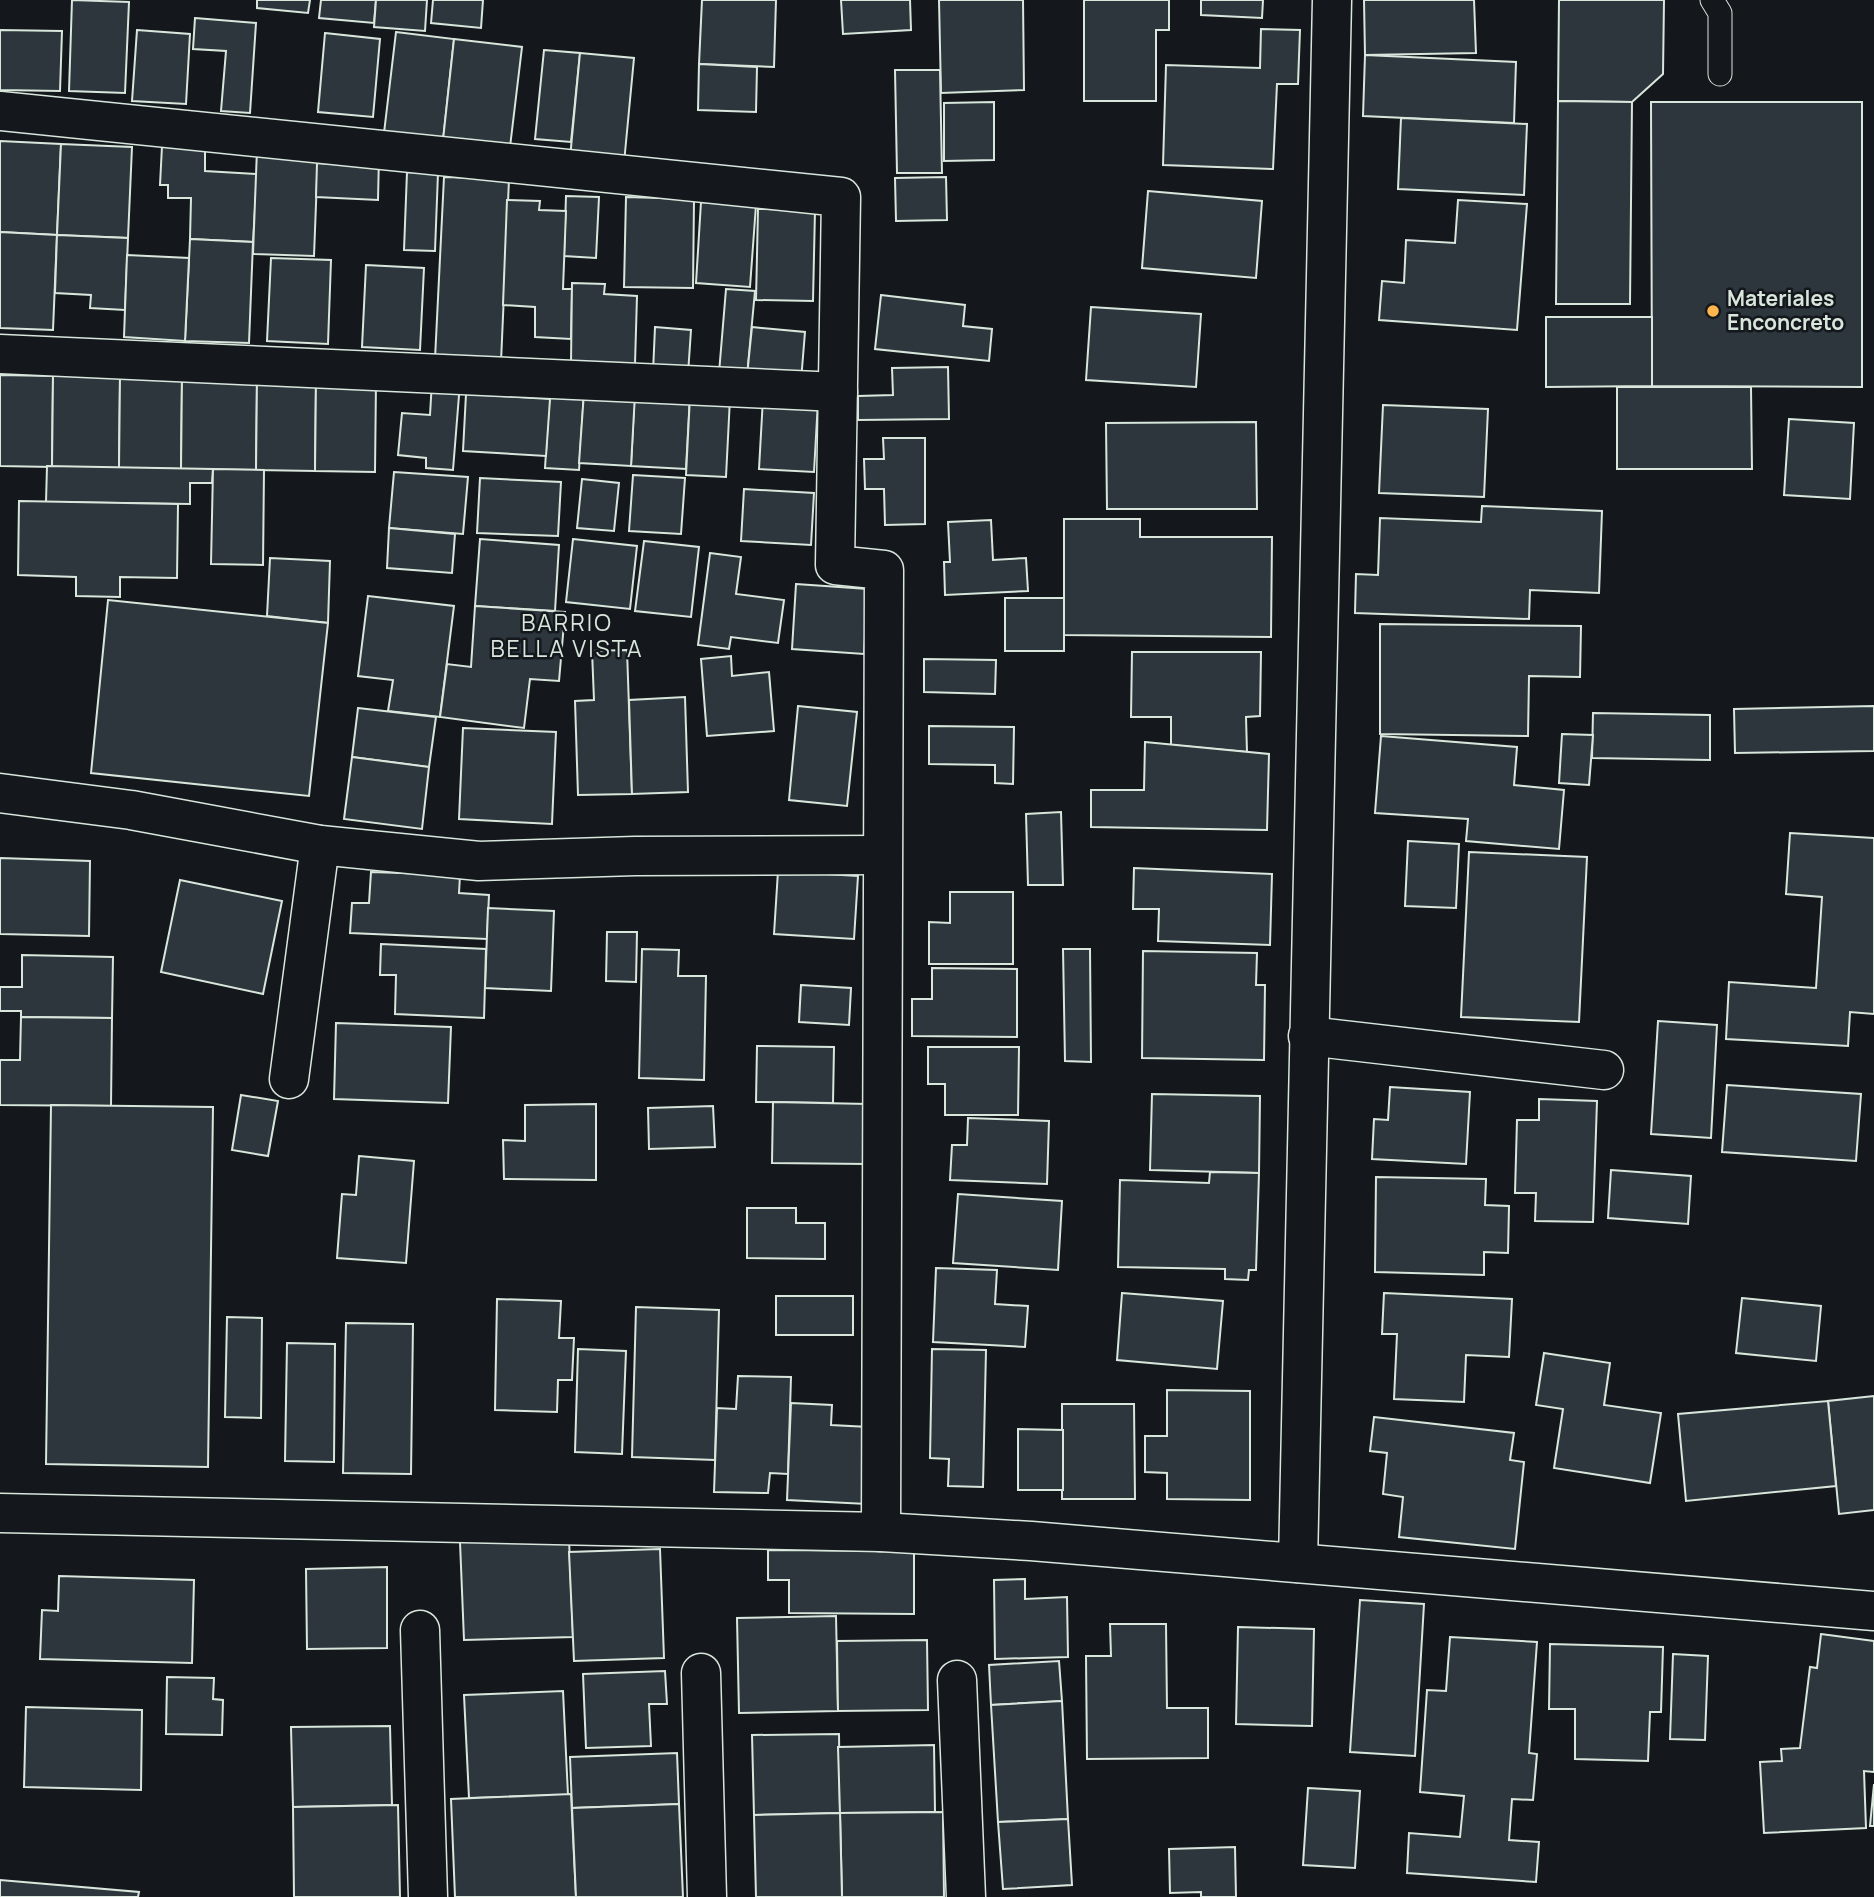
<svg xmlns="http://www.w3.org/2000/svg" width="1874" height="1897" viewBox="0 0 1874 1897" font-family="Manrope,sans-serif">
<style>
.building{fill:#2c363c;stroke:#d8e6dc;stroke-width:2}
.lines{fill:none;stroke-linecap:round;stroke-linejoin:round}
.lane-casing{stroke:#d8e6dc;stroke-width:25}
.street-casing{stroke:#d8e6dc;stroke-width:41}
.lane{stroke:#14181c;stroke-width:23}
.street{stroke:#14181c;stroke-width:38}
.poi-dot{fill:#ffb74d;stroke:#14181c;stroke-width:2.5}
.labels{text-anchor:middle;stroke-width:5;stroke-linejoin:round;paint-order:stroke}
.poi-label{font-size:21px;font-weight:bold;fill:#d8e6dc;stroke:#14181c;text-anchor:start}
.neighbourhood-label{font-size:23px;letter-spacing:2px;fill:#d8e6dc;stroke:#14181c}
</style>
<rect width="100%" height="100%" fill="#14181c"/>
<!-- building -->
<g class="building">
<path d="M72 0 129 2 125 93 69 91Z"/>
<path d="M257 0H310L308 13 257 8Z"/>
<path d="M321 0H376L374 23 319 18Z"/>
<path d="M376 0H427L425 31 374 27Z"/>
<path d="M433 0H483L481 28 431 23Z"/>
<path d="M702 0H776L774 67 699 64Z"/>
<path d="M841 0H910L911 30 843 34Z"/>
<path d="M939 0H1023L1024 90 941 93Z"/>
<path d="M1084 0H1169V30H1156V101H1084Z"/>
<path d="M1201 0H1263L1262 18 1201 15Z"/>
<path d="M1364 0H1474L1476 53 1365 55Z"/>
<path d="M1559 0H1664L1663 74 1632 102 1558 101Z"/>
<path d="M195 18 256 23 250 113 221 111 226 51 193 49Z"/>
<path d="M1261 29 1300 30 1298 84H1277L1273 169 1163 165 1166 65 1260 68Z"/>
<path d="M0 30 62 31 60 91 0 90Z"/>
<path d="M137 30 190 34 186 104 132 101Z"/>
<path d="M396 32 454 39 443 140 384 133Z"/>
<path d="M325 33 380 39 373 117 318 112Z"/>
<path d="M454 39 522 47 510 147 443 140Z"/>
<path d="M544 50 580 53 571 142 535 139Z"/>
<path d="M580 53 634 58 624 163 570 158Z"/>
<path d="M1365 55 1516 62 1514 123 1363 116Z"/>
<path d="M699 64 757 67 756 112 698 110Z"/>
<path d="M895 70H940L942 173H897Z"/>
<path d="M1558 101 1632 102 1630 304H1556Z"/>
<path d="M994 102V160L944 161V103Z"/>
<path d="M1651 102H1862V387L1652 386Z"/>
<path d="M1401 118 1527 124 1524 195 1398 189Z"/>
<path d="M0 141 61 144 57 235 0 232Z"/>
<path d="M61 144 132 147 128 238 57 235Z"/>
<path d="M162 146 205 148V171L257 174 253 242 190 239 191 198H168V185H160Z"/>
<path d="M257 149 318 152 314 256 253 254Z"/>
<path d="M379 156 378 200 316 197 317 163 347 165Z"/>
<path d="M407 172 438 173 435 251 404 250Z"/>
<path d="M444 177 509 179 501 362 435 359Z"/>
<path d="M946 177 947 220 896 221 895 178Z"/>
<path d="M1148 191 1262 201 1256 278 1142 268Z"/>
<path d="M566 196 599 197 596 258 564 256Z"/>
<path d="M626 197 694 199 693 288 624 287Z"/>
<path d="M507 200 540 201 539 210 566 211 563 289H572L571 339 535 337V307L503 305Z"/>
<path d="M1458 200 1527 204 1517 330 1379 320 1382 281 1404 283 1406 240 1455 243Z"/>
<path d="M701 202 756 205 750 287 696 283Z"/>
<path d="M758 209 815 210 813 301 756 300Z"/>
<path d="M0 232 57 235 53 330 0 328Z"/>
<path d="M57 235 128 238 125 310 90 308 91 295 55 293Z"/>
<path d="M190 239 253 242 249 343 185 341Z"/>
<path d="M127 255 189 258 185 341 124 337Z"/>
<path d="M271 258 331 260 328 344 267 341Z"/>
<path d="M366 265 424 268 420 350 362 347Z"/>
<path d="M572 283 605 284 604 294 637 296 635 364 571 363Z"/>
<path d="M726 289 755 291 747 376 719 373Z"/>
<path d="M881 295 965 305 963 326 992 329 989 361 875 349Z"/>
<path d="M1091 307 1201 314 1196 387 1086 380Z"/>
<path d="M1546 317H1652V386L1546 387Z"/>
<path d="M655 327 691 330 688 374 653 372Z"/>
<path d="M752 327 805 332 801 381 747 376Z"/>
<path d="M948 367 949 419 858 420V396L893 395 892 368Z"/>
<path d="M0 375 53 376 52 467 0 466Z"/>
<path d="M53 376H120L119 468 52 467Z"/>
<path d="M120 376 182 377 181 469 119 468Z"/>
<path d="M182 377 257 378 256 470 181 469Z"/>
<path d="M257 378 316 380 315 471 256 470Z"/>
<path d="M316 380 376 381 375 472 315 471Z"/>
<path d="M432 381 460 383 453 470 426 468V458L398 455 402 413 430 415Z"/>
<path d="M635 387 690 396 686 469 631 466Z"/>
<path d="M1617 387H1751L1752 469H1617Z"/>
<path d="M550 390 584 392 579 470 545 468Z"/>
<path d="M584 392 635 394 631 466 579 463Z"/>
<path d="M466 394 550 399 546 456 463 451Z"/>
<path d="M690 396 730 398 726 477 686 475Z"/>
<path d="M763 398 818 401 814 472 759 469Z"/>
<path d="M1383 405 1488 409 1484 497 1379 493Z"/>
<path d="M1789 419 1854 423 1850 499 1784 495Z"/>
<path d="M1256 422 1257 509H1107L1106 423Z"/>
<path d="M883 438H925V524L885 525 884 489H865L864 459H884Z"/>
<path d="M47 466 213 469 212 483H190V504L46 502Z"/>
<path d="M213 469 264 470 263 565 211 564Z"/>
<path d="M394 472 468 477 463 534 389 528Z"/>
<path d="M633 475 685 478 681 534 629 531Z"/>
<path d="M480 478 561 482 558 536 477 533Z"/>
<path d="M582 479 619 483 614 531 577 528Z"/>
<path d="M744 489 814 493 811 545 741 541Z"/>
<path d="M19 501 178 504 177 578 120 577V597L76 596V577L18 575Z"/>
<path d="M1482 506 1602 511 1599 593 1530 590 1529 619 1355 613 1356 574 1378 575 1380 518 1481 522Z"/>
<path d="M1064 519H1140V537H1272L1271 637 1064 635Z"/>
<path d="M991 520 993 560 1026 558 1028 591 945 595 944 562H950L948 522Z"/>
<path d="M389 528 455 534 452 573 387 568Z"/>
<path d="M480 539 559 545 555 611 475 606Z"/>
<path d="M573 539 637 546 630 609 566 602Z"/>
<path d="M644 541 699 547 691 617 635 611Z"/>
<path d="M710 553 741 557 736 594 784 600 778 643 731 637 729 649 698 645Z"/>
<path d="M270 558 330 561 328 623 267 616Z"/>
<path d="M796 584 868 589 864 654 792 649Z"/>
<path d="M368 596 454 606 440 717 388 711 393 680 358 676Z"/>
<rect x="1005" y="598" width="59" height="53"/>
<path d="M108 600 328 623 309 796 91 773Z"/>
<path d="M475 606 565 612 559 681 530 679 524 728 440 717 447 664 471 667Z"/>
<path d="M1380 624 1581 626 1580 677 1529 676 1528 736 1380 734Z"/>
<path d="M627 650 632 794 578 795 575 701 594 700 592 651Z"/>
<path d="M1132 652H1261L1260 716 1246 717 1247 752 1171 745V717H1131Z"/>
<path d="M731 656 732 676 769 672 774 731 707 736 701 659Z"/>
<path d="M924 659 996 660 995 694 924 692Z"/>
<path d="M685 697 688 792 632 794 629 700Z"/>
<path d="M798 706 857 712 847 806 789 800Z"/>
<path d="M1874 706V751L1735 753 1734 709Z"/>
<path d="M358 708 436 717 429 767 352 757Z"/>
<path d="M1593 713 1710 715V760L1592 758Z"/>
<path d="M929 726 1014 727 1013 784 995 783V765L929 764Z"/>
<path d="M463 728 556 732 552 824 459 819Z"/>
<path d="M1562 734 1593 735 1589 785 1559 783Z"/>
<path d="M1381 736 1517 747 1514 785 1564 790 1559 849 1466 841 1468 819 1375 813Z"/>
<path d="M1145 742 1269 754 1267 830 1091 827V790H1144Z"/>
<path d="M352 757 429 767 422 829 344 819Z"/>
<path d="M1061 812 1063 885H1028L1026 814Z"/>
<path d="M1790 833 1874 838V1014L1850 1012 1848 1046 1726 1039 1729 982 1816 988 1822 897 1786 894Z"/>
<path d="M1408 841 1459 844 1456 908 1405 906Z"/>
<path d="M1469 852 1587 857 1579 1022 1461 1017Z"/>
<path d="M0 858 90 861 89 936 0 934Z"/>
<path d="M1134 868 1272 874 1270 945 1158 941 1159 909H1133Z"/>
<path d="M778 871 858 876 854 939 774 934Z"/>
<path d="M371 872 460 875 459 893 489 895 487 939 350 933 352 903H369Z"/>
<path d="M180 880 282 901 263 994 161 972Z"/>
<path d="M950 892H1013V964H929V922L950 923Z"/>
<path d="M488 908 554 911 551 991 485 988Z"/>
<path d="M607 932H637L636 982 606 981Z"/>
<path d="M381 944 486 949 484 1018 395 1014 396 975H380Z"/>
<path d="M642 949 679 950 678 976H706L704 1080 639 1078Z"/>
<path d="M1063 949H1090L1091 1062 1065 1061Z"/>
<path d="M1143 951 1257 953 1256 985H1265L1264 1060 1142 1058Z"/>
<path d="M22 955 113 957 112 1018 21 1017V1011H0V987H22Z"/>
<path d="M932 968 1017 969V1037L912 1036V999H932Z"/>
<path d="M801 985 851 988 849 1025 799 1022Z"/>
<path d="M21 1017 112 1018 111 1106 0 1105V1060H20Z"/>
<path d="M1658 1021 1717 1025 1711 1138 1651 1134Z"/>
<path d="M336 1023 451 1027 448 1103 334 1099Z"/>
<path d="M757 1046 834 1047 833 1103 756 1102Z"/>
<path d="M928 1047H1019L1018 1115H945V1084H928Z"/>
<path d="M1727 1085 1861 1094 1856 1161 1722 1152Z"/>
<path d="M1390 1087 1470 1092 1466 1164 1372 1159 1374 1119 1388 1120Z"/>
<path d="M1152 1094 1260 1096 1259 1173 1150 1170Z"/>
<path d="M241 1095 278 1101 268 1156 232 1150Z"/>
<path d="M1539 1099 1597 1101 1593 1222 1535 1221 1536 1193H1515L1517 1120H1539Z"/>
<path d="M773 1102 868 1104 867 1164 772 1163Z"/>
<path d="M596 1104V1180L504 1179 503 1140 525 1141V1105Z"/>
<path d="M51 1105 213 1107 208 1467 46 1464Z"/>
<path d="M713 1106 715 1147 649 1149 648 1108Z"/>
<path d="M968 1118 1049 1121 1047 1184 950 1180 952 1145H967Z"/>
<path d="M359 1156 414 1161 406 1263 337 1258 342 1194 356 1195Z"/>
<path d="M1611 1170 1691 1176 1688 1224 1608 1218Z"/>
<path d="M1210 1172 1259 1173 1256 1270H1249L1248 1280 1225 1279V1269L1118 1267 1120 1180 1209 1183Z"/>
<path d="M1376 1177 1486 1179 1485 1205 1509 1206 1508 1253 1484 1252V1275L1375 1272Z"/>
<path d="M958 1194 1062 1201 1058 1270 953 1263Z"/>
<path d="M747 1208H796V1223H825V1259L747 1258Z"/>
<path d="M936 1268 997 1270 995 1304 1028 1306 1025 1347 933 1342Z"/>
<path d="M1122 1293 1223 1301 1217 1369 1117 1360Z"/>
<path d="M1384 1293 1512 1299 1509 1357 1466 1355 1464 1402 1394 1399 1397 1334H1382Z"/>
<rect x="776" y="1296" width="77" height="39"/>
<path d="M1742 1298 1821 1306 1816 1361 1736 1353Z"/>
<path d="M497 1299 561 1301 559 1338H574L572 1380H558L557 1412 495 1410Z"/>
<path d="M636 1307 719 1310 715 1460 632 1457Z"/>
<path d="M227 1317 262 1318 261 1418 225 1417Z"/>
<path d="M346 1323 413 1324 411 1474 343 1473Z"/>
<path d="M287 1343 335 1344 334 1462 285 1461Z"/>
<path d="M578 1349 626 1351 622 1454 575 1452Z"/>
<path d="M932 1349 986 1350 983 1487 948 1486 949 1459 930 1458Z"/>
<path d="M1544 1353 1610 1363 1604 1405 1661 1413 1650 1483 1554 1468 1563 1409 1536 1405Z"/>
<path d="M738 1376 791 1377 788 1474 770 1473 768 1493 714 1492 717 1408 736 1409Z"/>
<path d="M1167 1390 1250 1391V1500L1167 1499V1473L1145 1472V1436H1167Z"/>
<path d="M1874 1396V1510L1839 1514 1828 1401Z"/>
<path d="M1828 1401 1836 1486 1686 1501 1678 1414Z"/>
<path d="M791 1403 832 1405 831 1425 869 1427 867 1504 787 1500Z"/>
<path d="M1062 1404H1134L1135 1499H1062Z"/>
<path d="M1374 1417 1514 1433 1510 1460 1524 1462 1515 1549 1399 1537 1403 1497 1383 1494 1387 1453 1370 1451Z"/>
<path d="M1018 1429 1063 1430V1490H1018Z"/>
<path d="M569 1539 573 1637 464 1640 460 1542Z"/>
<path d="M660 1549 664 1658 574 1661 569 1552Z"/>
<path d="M768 1550 914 1551V1614L789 1613V1580H768Z"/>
<path d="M387 1567V1648L307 1649 306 1569Z"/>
<path d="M59 1576 194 1580 192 1663 40 1659 42 1610 58 1611Z"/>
<path d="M1025 1579V1599L1067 1597 1068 1657 995 1659 994 1580Z"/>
<path d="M1360 1600 1424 1604 1415 1756 1350 1752Z"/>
<path d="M836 1616 838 1711 739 1713 737 1618Z"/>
<path d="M1110 1624H1166L1167 1708H1208V1758L1087 1759 1086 1656H1111Z"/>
<path d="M1238 1627 1314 1629 1312 1726 1236 1724Z"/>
<path d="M1821 1634 1874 1641V1772L1864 1771 1866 1828 1764 1833 1760 1762 1782 1761 1781 1749 1800 1748 1810 1667 1817 1668Z"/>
<path d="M1450 1637 1537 1642 1529 1753 1537 1754 1533 1800 1512 1799 1509 1840 1539 1842 1536 1882 1407 1873 1409 1833 1460 1837 1464 1796 1420 1792 1427 1690 1446 1691Z"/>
<path d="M927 1640 928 1710 838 1711 837 1641Z"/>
<path d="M1550 1644 1663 1647 1661 1712H1650L1648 1761 1575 1759V1709H1549Z"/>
<path d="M1673 1654 1708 1656 1705 1740 1670 1739Z"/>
<path d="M1059 1661 1062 1701 991 1705 989 1665Z"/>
<path d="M665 1671 667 1704H649L651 1746 586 1748 583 1674Z"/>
<path d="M167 1677 214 1678 213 1699 223 1700 222 1735 166 1734Z"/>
<path d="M563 1691 568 1795 469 1798 464 1695Z"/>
<path d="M1062 1701 1068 1819 998 1822 991 1705Z"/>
<path d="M26 1707 142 1710 141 1790 24 1787Z"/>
<path d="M390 1726 392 1805 293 1807 291 1727Z"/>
<path d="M839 1734 840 1813 754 1815 752 1735Z"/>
<path d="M934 1745 935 1812 840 1813 838 1747Z"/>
<path d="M677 1753 679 1804 572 1808 570 1757Z"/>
<path d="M1874 1784V1826H1870Z"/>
<path d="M1308 1788 1360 1791 1355 1868 1303 1865Z"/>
<path d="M571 1794 576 1897H455L451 1799Z"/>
<path d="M679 1804 683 1897H576L572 1808Z"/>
<path d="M398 1805 400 1897H294L293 1807Z"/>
<path d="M943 1812 944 1897H842L840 1813Z"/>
<path d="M840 1813 842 1897H756L754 1815Z"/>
<path d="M1068 1819 1072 1885 1003 1889 998 1822Z"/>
<path d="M1235 1847 1236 1897H1201V1892L1170 1893 1169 1849Z"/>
<path d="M0 1880 139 1892 138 1897H0Z"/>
</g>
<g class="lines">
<defs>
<path id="lane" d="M1712 0 1720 13V74"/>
<g id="street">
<path d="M0 111 841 197 835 565 884 570 881 1532"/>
<path d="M0 354 838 392"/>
<path d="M0 793 131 810 320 845 479 861 635 856 882 855"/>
<path d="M1308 1036 1604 1070"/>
<path d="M289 1079 320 845"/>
<path d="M0 1513 881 1532 1031 1541 1874 1611"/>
<path d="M1298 1563 1332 0"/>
<path d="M420 1630 428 1897"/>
<path d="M701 1673 707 1897"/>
<path d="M957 1680 966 1897"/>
</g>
</defs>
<!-- lane casing -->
<use href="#lane" class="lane-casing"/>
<!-- street casing -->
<use href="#street" class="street-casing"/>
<!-- lane -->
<use href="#lane" class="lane"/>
<!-- street -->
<use href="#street" class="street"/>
</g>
<!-- markers -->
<circle class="poi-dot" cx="1713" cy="311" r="7"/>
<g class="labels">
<!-- poi labels -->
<g class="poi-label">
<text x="1727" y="306">Materiales<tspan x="1727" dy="24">Enconcreto</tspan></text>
</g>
<!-- neighbourhood labels -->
<g class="neighbourhood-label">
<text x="567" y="631">BARRIO<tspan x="567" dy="26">BELLA VISTA</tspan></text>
</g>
</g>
</svg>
